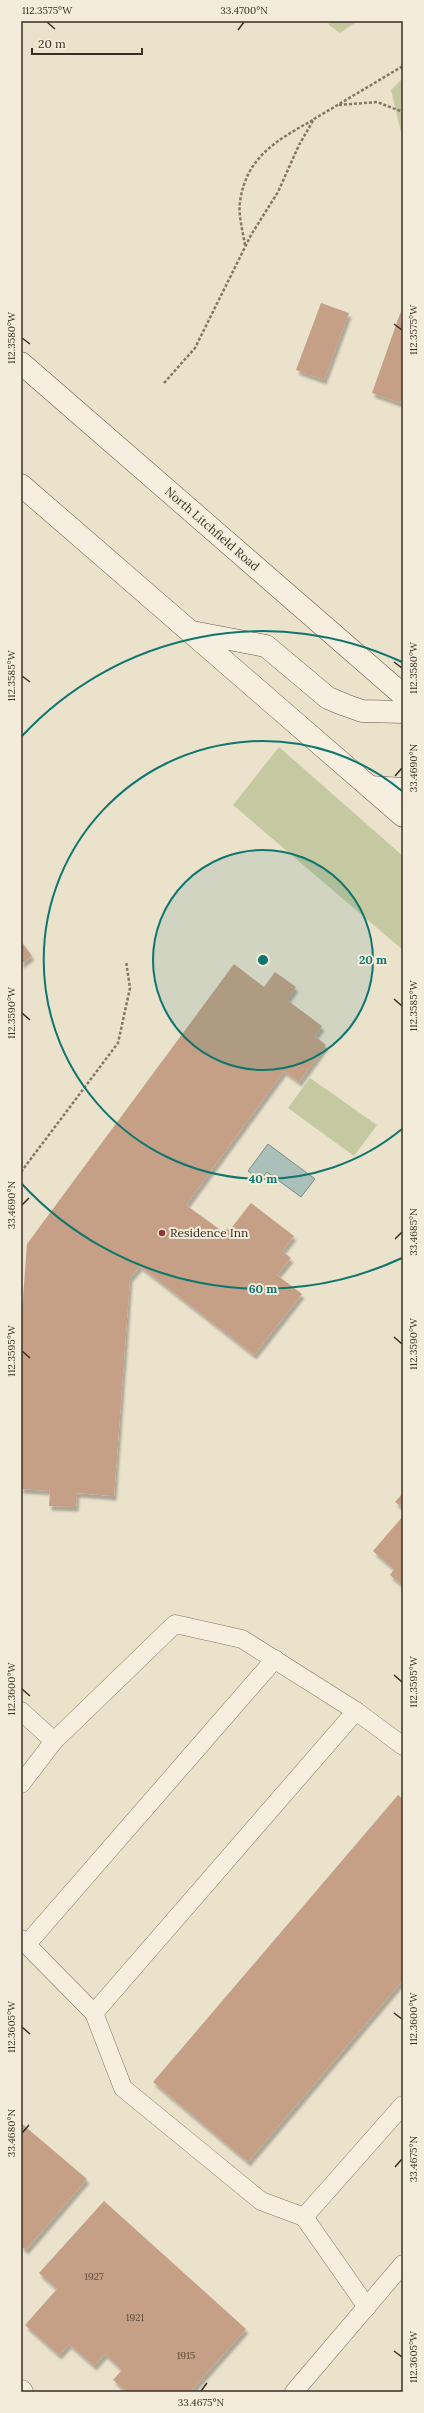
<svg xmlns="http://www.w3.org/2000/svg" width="424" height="2413" viewBox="0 0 424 2413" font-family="Lora,serif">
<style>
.green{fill:#c4c9a1}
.water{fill:#acc0ba;stroke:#738e87}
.building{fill:#c5a086;filter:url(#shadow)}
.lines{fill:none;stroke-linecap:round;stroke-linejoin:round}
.service-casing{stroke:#877561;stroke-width:19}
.minor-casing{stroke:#877561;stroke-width:23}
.secondary-casing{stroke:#695644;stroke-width:23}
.path{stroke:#877561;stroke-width:2.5;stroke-dasharray:3 2;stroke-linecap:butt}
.service{stroke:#f6efdf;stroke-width:18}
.minor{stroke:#f6efdf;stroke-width:22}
.secondary{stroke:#f6efdf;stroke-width:22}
.ticks{fill:none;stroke:#392e23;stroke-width:1.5}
.ring{fill:none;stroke:#0f766e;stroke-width:2}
.poi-dot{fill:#903739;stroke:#f3ecdb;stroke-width:1.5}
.labels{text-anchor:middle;stroke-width:4;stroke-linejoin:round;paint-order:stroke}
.number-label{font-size:10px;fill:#5c4a3c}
.street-label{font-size:12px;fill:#392e23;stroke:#f3ecdb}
.poi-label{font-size:12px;fill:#392e23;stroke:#f3ecdb;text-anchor:start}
.centre{fill:#0f766e;stroke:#f3ecdb;stroke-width:2}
.ring-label{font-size:12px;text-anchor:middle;font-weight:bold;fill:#0f766e;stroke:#f3ecdb;stroke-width:4;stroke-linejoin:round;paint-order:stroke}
.neatline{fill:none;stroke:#392e23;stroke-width:1.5}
.ticks-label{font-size:10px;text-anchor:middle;fill:#392e23}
</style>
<defs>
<filter id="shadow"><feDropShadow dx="2.5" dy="4.5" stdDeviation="1" flood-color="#0004"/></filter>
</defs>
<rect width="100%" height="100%" fill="#ebe2cc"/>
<!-- green -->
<g class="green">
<path d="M327 21H358L340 33 330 26Z"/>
<path d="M403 78V141L391 90Z"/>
<path d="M279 747 403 856V950L233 805Z"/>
<path d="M310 1078 377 1125 354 1156 288 1108Z"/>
</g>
<!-- water -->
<path class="water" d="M268 1144 315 1179 301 1197 267 1172 260 1181 248 1171Z"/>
<!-- building -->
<g class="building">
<path d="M321 303 349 313 324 380 296 370Z"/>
<path d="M401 311 403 395 400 403 372 393Z"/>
<path d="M21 941 32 956 21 964Z"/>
<path d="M234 964 264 987 275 972 296 987 287 1000 322 1026 315 1036 326 1045 299 1082 284 1071 186 1205 222 1231 232 1227 251 1203 294 1236 282 1251 291 1258 277 1275 302 1294 254 1355 140 1266 130 1278 114 1496 77 1493 76 1507 49 1506 50 1491 21 1489V1325L27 1244Z"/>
<path d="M403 1493V1508L395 1502Z"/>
<path d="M403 1516V1586L390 1575 394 1569 373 1551Z"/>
<path d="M398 1795 403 1799V1980L248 2162 153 2082Z"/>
<path d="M21 2123 87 2179 26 2250 21 2246Z"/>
<path d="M104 2201 246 2329 190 2392H127L113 2380 122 2370 105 2354 94 2366 69 2344 59 2355 25 2325 57 2289 39 2273Z"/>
</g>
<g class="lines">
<defs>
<g id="service">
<path d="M21 1711 54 1741"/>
<path d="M21 1784 54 1741 175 1624 242 1639 356 1711 403 1746"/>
<path d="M21 1939 94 2013 123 2088 261 2201 304 2217 403 2105"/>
<path d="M27 1944 275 1659"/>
<path d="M94 2013 356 1711"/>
<path d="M304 2217 367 2307"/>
<path d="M294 2392 403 2264"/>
</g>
<path id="minor" d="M21 2391 22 2392"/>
<g id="secondary">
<path d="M21 363 403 695"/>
<path d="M21 485 403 816"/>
<path d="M192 632 266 646 328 698 345 705 362 711 403 712"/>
<path d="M370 787 403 789"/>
</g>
</defs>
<!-- service casing -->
<use href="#service" class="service-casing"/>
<!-- minor casing -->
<use href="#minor" class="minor-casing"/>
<!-- secondary casing -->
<use href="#secondary" class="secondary-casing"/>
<!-- path -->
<g class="path">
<path d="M339 105 377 102 403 112"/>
<path d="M245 245C243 232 238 215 240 202 246 157 277 140 313 120"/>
<path d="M164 383 195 348 251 235 278 192 299 145 314 119 403 66"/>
<path d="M21 1172 118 1043 130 988 126 961"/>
</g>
<!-- service -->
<use href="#service" class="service"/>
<!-- minor -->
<use href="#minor" class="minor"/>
<!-- secondary -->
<use href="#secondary" class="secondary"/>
</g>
<!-- ticks -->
<path class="ticks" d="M47 22 55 29M238 30 244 22M394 324 402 330M22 338 30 344M394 662 402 668M22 676 30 682M395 776 402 768M394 999 402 1006M22 1013 30 1020M22 1205 29 1198M395 1239 402 1232M394 1337 402 1344M22 1351 30 1358M394 1675 402 1682M22 1689 30 1696M394 2013 402 2019M22 2027 30 2034M22 2133 29 2125M395 2167 402 2159M394 2351 402 2357M201 2391 207 2383"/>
<!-- distance rings -->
<circle cx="263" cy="960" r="110" fill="#0f766e" fill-opacity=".12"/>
<g class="ring">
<circle cx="263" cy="960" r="110"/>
<path d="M402 1129A219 219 0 1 1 402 791"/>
<path d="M402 1258A329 329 0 0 1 22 1184M22 736A329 329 0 0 1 402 662"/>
</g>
<!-- markers -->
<circle class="poi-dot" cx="162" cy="1233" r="4"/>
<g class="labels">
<!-- number labels -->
<g class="number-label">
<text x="94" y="2280">1927</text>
<text x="135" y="2321">1921</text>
<text x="186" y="2359">1915</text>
</g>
<!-- street labels -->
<g class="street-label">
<text transform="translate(212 529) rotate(41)" y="4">North Litchfield Road</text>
</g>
<!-- poi labels -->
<g class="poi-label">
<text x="170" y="1237">Residence Inn</text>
</g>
</g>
<circle cx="263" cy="960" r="6" class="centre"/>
<g class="ring-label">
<text x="373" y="964">20 m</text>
<text x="263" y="1183">40 m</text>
<text x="263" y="1293">60 m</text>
</g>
<!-- border -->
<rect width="424" height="2413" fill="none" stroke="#f3ecdb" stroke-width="44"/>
<!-- scale -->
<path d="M32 48v6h110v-6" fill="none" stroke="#392e23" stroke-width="2"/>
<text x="38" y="48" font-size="12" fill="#392e23" stroke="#f3ecdb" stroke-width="3" paint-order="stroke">20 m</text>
<rect x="22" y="22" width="380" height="2369" class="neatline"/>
<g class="ticks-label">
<text x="47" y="14">112.3575°W</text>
<text x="244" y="14">33.4700°N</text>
<text transform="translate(413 330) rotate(-90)" y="4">112.3575°W</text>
<text transform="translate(11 338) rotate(-90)" y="4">112.3580°W</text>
<text transform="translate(413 668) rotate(-90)" y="4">112.3580°W</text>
<text transform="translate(11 676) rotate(-90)" y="4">112.3585°W</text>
<text transform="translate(413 768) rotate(-90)" y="4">33.4690°N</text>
<text transform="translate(413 1006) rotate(-90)" y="4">112.3585°W</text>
<text transform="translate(11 1013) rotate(-90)" y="4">112.3590°W</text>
<text transform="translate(11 1205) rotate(-90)" y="4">33.4690°N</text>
<text transform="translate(413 1232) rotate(-90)" y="4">33.4685°N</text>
<text transform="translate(413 1344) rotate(-90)" y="4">112.3590°W</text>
<text transform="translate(11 1351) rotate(-90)" y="4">112.3595°W</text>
<text transform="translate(413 1682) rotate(-90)" y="4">112.3595°W</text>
<text transform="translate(11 1689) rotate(-90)" y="4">112.3600°W</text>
<text transform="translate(413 2019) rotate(-90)" y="4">112.3600°W</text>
<text transform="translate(11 2027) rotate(-90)" y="4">112.3605°W</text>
<text transform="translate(11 2133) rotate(-90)" y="4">33.4680°N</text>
<text transform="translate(413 2159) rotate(-90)" y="4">33.4675°N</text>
<text transform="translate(413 2357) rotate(-90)" y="4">112.3605°W</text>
<text x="201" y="2406">33.4675°N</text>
</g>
</svg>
